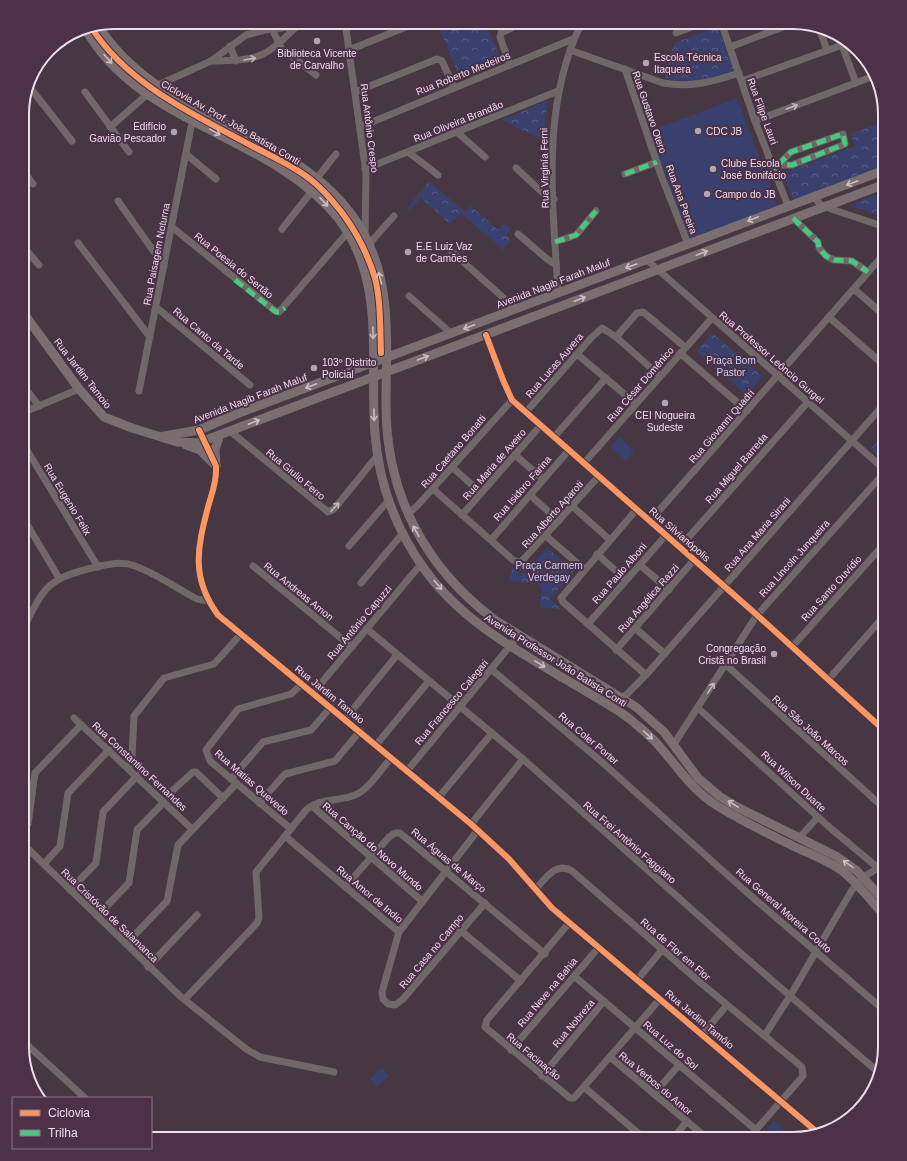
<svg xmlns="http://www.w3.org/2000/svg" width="907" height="1161" viewBox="0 0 907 1161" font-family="Arial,sans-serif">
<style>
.park{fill:url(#park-crowns)}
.garden{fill:url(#garden-furrows)}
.pitch{fill:#39406e}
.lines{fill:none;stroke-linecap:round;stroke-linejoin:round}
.minor{stroke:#706768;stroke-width:7}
.major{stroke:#7a6e71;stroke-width:9}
.quiet{stroke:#46c982;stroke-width:5;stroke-dasharray:10 5;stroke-linecap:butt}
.cycleway-casing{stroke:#4c3147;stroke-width:8}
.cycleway{stroke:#f99763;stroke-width:6}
.oneway{stroke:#ccbcc6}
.oneway2{stroke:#c3b4bd}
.poi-dot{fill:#b4a3b0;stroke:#4c3147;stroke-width:1.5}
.labels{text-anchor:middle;stroke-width:4;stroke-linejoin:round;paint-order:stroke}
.poi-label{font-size:10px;fill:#efddeb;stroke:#4c3147;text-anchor:start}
.street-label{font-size:10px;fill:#efddeb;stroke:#4c3147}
.park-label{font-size:10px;fill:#c5d0f9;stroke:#4c3147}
.rim{fill:none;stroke:#efddeb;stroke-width:2}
</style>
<defs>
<pattern id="park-crowns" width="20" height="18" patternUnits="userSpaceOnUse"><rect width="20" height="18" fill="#39406e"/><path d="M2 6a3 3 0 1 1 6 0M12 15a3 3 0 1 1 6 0" fill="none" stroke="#565b83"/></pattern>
<pattern id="garden-furrows" width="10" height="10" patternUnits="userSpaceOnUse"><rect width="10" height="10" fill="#39406e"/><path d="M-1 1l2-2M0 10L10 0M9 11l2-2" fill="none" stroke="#565b83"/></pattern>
</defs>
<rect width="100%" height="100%" fill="#463743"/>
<!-- park -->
<g class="park">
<path d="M437 22H485L501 60 459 77Z"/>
<path d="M718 27 734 70C716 85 686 84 665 78L674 43Z"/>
<path d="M548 100 543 140 502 120Z"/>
<path d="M885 121V166L794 201 783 173 855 146 851 134Z"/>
<path d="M429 181 465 212 471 206 498 230 504 223 511 229 506 235 511 240 503 250 461 213 450 224 421 198 410 210 407 208Z"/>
<path d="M885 192V218L849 205Z"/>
<path d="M712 333 763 377 746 395 697 351Z"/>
<path d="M547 548 574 571 550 599 561 609 539 607 542 588 539 584 509 581 512 567 521 576Z"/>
</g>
<!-- garden -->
<path class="garden" d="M885 434V462L871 449Z"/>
<!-- pitch -->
<g class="pitch">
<path d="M737 98 778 207 689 240 648 132Z"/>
<path d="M619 437 634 451 626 461 610 447Z"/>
<path d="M382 1068 389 1076 377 1087 370 1079Z"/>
<path d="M774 1121 794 1139H758Z"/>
</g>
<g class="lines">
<!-- minor -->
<g class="minor">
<path d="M345 22 366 173 365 236"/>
<path d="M721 22 755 121 788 206"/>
<path d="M819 28 827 50"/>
<path d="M272 29 282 49 316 75"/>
<path d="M676 33 705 22"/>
<path d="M842 45 856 83"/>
<path d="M230 46 236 61"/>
<path d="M730 47 796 22"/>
<path d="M349 50 418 22"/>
<path d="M570 50 663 83C691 88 712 82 739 73"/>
<path d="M211 61C258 60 263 60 297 26"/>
<path d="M510 65 500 37 501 33 523 22"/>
<path d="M625 69 661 175 688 244"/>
<path d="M742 81 848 43"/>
<path d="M28 85 72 141"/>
<path d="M85 92 129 152"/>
<path d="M355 92 437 59 442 61 454 87"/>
<path d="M755 121 874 76"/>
<path d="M110 127 158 85 211 61 246 35 265 30 297 26 307 22"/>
<path d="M360 127 573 39"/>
<path d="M457 132 485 157"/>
<path d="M408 152 438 175"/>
<path d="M186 154 216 179"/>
<path d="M516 168 545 195 554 199"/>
<path d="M773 168 778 165H792L845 144 843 134 791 152 778 165"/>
<path d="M22 169 33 184"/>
<path d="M365 169 558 91"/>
<path d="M625 174 657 162"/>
<path d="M317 178 336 154"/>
<path d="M816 196 817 201 822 206 885 227"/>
<path d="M118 201 164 266"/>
<path d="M793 218 818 242 819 248 826 256 834 260 852 261 868 272"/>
<path d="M172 227 274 310 279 312 348 232"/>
<path d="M282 229 312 191"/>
<path d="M518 234 547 259 556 265"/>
<path d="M555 242 576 235 596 211"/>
<path d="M78 243 150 337"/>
<path d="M369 244 394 216"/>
<path d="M22 245 39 265"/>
<path d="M452 252 516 309"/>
<path d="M647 260 885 470"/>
<path d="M854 289 885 316"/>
<path d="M558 293C553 202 540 107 582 22"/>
<path d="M409 296 452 334"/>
<path d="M156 307 250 385"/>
<path d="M829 317 885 366"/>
<path d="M486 335 503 380 512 400 757 615 885 731"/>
<path d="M616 337 637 313 643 312 685 347"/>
<path d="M680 353 747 411"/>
<path d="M577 354 636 404"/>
<path d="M22 384 39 406"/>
<path d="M139 391 191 127 197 108"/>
<path d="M526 412 591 338 602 328 616 337 660 376"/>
<path d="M22 413 79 389"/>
<path d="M199 430 216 466V471C216 484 211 496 208 507 197 549 191 578 218 615L471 824 509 859 552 908 817 1132"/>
<path d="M230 431 328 512 334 509 378 455"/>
<path d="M554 437 606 378"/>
<path d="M22 442 98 567"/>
<path d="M515 455 543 479"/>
<path d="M584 463 712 318"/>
<path d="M452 467 481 493"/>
<path d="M433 489 513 560 520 563 599 476"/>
<path d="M530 495 559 521"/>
<path d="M572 506 610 540"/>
<path d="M637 509 561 598 563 602 646 675"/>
<path d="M408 514 418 505 512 400"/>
<path d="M462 515 541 425"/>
<path d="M22 516 59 578"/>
<path d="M650 521 885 253"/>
<path d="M546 536 584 569"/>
<path d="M491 540 569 450"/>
<path d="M349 546 388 501"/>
<path d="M680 547 808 402"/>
<path d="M597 554 626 580"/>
<path d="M640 565 669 590"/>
<path d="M253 566 352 647"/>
<path d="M361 583 403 533"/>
<path d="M588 624 666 535"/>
<path d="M635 628 665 654"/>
<path d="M367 629 523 759 744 956 878 1072"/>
<path d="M22 631C45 586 46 579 96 567 109 564 122 561 135 566 157 574 176 588 197 599L208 601"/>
<path d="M792 647 885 543"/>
<path d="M616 650 694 560"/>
<path d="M725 664 885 809"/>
<path d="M491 669 603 763 743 889 885 1011"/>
<path d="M828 680 885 615"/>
<path d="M313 693 421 564"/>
<path d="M698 708 828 826 878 868"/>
<path d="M615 709V703L618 699 626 695 646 675 885 403"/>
<path d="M74 718 192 829"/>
<path d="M345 719 397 655"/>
<path d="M674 744 757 615 885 472"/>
<path d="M376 745 429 681"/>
<path d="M129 769 132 756 134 716 164 678 214 664 241 634"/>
<path d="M407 771 519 635"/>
<path d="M231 779 263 742 311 730 331 707"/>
<path d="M171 792 193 772H196L223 798"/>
<path d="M439 797 492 733"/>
<path d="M259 803 285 774 335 761 360 731"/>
<path d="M312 806 422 901"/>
<path d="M471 824 523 759"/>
<path d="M291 829 210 761 206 750 238 709 291 694 302 684"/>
<path d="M478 830 399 932 382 992 383 999 388 1004 395 1005 403 999 485 903"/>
<path d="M22 832 28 824 35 773 81 725"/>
<path d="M285 836 399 932"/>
<path d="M799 838 818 817"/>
<path d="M22 843 180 996 246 1049 260 1057 334 1072"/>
<path d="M44 864 60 846 68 793 109 750"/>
<path d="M345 887 389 837 395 833H400L545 954"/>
<path d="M70 890 96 863 103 812 137 776"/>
<path d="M535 890C545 879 556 861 572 871L702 984 802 1067 803 1076 748 1139"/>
<path d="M97 916 129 883 137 830 164 802"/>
<path d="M569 923 487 1020 485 1027 570 1098H574L660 999"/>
<path d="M460 930 521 981"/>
<path d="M126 944 167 901 178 845 236 784"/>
<path d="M148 967 197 915"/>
<path d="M574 976 756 1130"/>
<path d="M637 980 662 950"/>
<path d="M185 999 257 923 259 918 256 872 306 810C321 796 347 803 362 791 373 783 382 768 391 758"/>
<path d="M702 1035 727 1005"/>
<path d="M765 1035 790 996 852 890 863 877 885 864"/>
<path d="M22 1040 85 1098"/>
<path d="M511 1050 599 947"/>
<path d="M610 1057 708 1139"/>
<path d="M542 1076 604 1001"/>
<path d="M585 1088 645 1139"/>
<path d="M654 1094 679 1065"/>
<path d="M673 1139 687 1121"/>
</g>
<!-- major -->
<g class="major">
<path d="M98 25C160 126 307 129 364 234 393 287 386 347 386 405 386 493 424 567 495 620L636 707 664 732 698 778 719 796 737 807 836 856 857 871 885 902"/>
<path d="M85 28C139 126 271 134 338 218 387 281 369 360 375 434 379 484 396 530 425 570 465 625 525 655 582 689 598 699 616 708 631 720 640 728 651 736 659 746 678 767 692 790 716 805 741 821 769 834 795 847 811 854 827 860 841 870 858 883 871 901 885 916"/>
<path d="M22 311 79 389 104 417 132 428 177 442 198 443 885 184"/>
<path d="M164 436 199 430 239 413 885 170"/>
<path d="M186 445 200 450 216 466"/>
<path d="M216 466 215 449 220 435"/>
</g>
<!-- quiet -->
<g class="quiet">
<path d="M773 168 778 165H792L845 144 843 134 791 152 778 165"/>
<path d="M625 174 657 162"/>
<path d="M793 218 818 242 819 248 826 256 834 260 852 261 868 272"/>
<path d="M555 242 576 235 596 211"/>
<path d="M235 280 276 312H279L285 308"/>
</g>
<defs>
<g id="cycleway">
<path d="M91 27C128 85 195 115 254 147 275 158 298 168 316 184 344 210 364 242 375 278 381 302 380 328 381 353"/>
<path d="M486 335 503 380 512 400 757 615 885 731"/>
<path d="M199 430 216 466V471C216 484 211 496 208 507 197 549 191 578 218 615L471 824 509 859 552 908 817 1132"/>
</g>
</defs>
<!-- cycleway casing -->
<use href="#cycleway" class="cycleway-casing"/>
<!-- cycleway -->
<use href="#cycleway" class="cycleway"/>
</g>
<!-- one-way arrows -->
<defs><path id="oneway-shaft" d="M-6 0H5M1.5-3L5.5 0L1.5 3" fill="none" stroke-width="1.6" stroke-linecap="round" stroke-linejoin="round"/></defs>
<g class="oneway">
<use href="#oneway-shaft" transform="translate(108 59) rotate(48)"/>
<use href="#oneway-shaft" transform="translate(215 132) rotate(29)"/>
<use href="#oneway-shaft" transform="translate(852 183) rotate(160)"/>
<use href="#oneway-shaft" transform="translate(324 202) rotate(47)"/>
<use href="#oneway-shaft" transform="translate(753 219) rotate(159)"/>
<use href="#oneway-shaft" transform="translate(702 253) rotate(-21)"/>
<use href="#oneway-shaft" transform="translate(631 266) rotate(160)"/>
<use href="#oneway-shaft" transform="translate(380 278) rotate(-104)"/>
<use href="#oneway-shaft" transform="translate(580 299) rotate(-21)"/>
<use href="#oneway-shaft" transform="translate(469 327) rotate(159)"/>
<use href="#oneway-shaft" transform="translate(373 333) rotate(88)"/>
<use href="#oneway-shaft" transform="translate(423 358) rotate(-20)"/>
<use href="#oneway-shaft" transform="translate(311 386) rotate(159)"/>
<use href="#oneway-shaft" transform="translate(374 415) rotate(89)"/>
<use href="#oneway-shaft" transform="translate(254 422) rotate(-21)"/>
<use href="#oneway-shaft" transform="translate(416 531) rotate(-119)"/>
<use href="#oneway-shaft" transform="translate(438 585) rotate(50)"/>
<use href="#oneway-shaft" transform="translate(540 664) rotate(31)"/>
<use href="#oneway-shaft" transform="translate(648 735) rotate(41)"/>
<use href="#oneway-shaft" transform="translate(733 804) rotate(-149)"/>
<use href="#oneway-shaft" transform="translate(848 864) rotate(-145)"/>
</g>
<g class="oneway2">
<use href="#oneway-shaft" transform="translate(250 59) rotate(-10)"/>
<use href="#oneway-shaft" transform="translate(792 107) rotate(-20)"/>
<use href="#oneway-shaft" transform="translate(335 507) rotate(-47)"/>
<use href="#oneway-shaft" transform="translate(711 688) rotate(-58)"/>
</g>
<!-- markers -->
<g class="poi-dot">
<circle cx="317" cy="41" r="4"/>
<circle cx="646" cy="63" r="4"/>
<circle cx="698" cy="131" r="4"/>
<circle cx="174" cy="132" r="4"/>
<circle cx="713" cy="169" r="4"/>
<circle cx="707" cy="194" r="4"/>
<circle cx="408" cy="252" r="4"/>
<circle cx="314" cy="368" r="4"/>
<circle cx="665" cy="403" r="4"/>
<circle cx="774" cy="654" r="4"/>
</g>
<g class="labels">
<!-- poi labels -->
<g class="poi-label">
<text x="317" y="57" text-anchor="middle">Biblioteca Vicente<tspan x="317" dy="12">de Carvalho</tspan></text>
<text x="654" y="61">Escola Técnica<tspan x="654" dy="12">Itaquera</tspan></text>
<text x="166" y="130" text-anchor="end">Edifício<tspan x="166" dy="12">Gavião Pescador</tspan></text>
<text x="706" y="135">CDC JB</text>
<text x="721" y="167">Clube Escola<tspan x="721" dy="12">José Bonifácio</tspan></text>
<text x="715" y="198">Campo do JB</text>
<text x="416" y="250">E.E Luiz Vaz<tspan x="416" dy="12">de Camões</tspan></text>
<text x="322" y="366">103º Distrito<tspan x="322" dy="12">Policial</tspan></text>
<text x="665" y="419" text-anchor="middle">CEI Nogueira<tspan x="665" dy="12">Sudeste</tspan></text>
<text x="766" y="652" text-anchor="end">Congregação<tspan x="766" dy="12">Cristã no Brasil</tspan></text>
</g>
<!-- street labels -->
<g class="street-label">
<text transform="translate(463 73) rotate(-22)" y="4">Rua Roberto Medeiros</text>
<text transform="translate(763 111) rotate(70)" y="4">Rua Filipe Lauri</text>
<text transform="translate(650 112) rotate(71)" y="4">Rua Gustavo Otero</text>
<text transform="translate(458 121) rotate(-22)" y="4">Rua Oliveira Brandão</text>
<text transform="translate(231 122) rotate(30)" y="4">Ciclovia Av. Prof. João Batista Conti</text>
<text transform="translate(370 128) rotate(83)" y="4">Rua Antônio Crespo</text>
<text transform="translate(544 168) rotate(-91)" y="4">Rua Virginía Ferni</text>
<text transform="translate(682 199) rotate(70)" y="4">Rua Ana Pereira</text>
<text transform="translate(156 254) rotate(-79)" y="4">Rua Paisagem Noturna</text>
<text transform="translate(234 265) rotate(39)" y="4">Rua Poesia do Sertão</text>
<text transform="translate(553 283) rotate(-21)" y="4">Avenida Nagib Farah Maluf</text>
<text transform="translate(209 338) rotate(40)" y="4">Rua Canto da Tarde</text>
<text transform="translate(772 357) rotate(41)" y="4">Rua Professor Leôncio Gurgel</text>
<text transform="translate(554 365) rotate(-49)" y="4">Rua Lucas Auvera</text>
<text transform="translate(83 373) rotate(52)" y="4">Rua Jardim Tamoio</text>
<text transform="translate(640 384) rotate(-49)" y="4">Rua César Domênico</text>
<text transform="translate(250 398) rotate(-21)" y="4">Avenida Nagib Farah Maluf</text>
<text transform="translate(721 426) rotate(-49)" y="4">Rua Giovanni Quadri</text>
<text transform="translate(453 451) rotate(-49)" y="4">Rua Caetano Bonatti</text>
<text transform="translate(494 464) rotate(-49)" y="4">Rua Maria de Aveiro</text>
<text transform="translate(736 468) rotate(-49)" y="4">Rua Miguel Barreda</text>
<text transform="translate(296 474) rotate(40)" y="4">Rua Giulio Ferro</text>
<text transform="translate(522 488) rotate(-49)" y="4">Rua Isidoro Farina</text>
<text transform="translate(68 499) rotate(59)" y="4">Rua Eugenio Felix</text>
<text transform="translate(552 514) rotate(-48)" y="4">Rua Alberto Aparoti</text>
<text transform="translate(680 534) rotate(41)" y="4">Rua Silvianópolis</text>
<text transform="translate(757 534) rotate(-49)" y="4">Rua Ana Maria Sirani</text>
<text transform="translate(794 558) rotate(-48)" y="4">Rua Lincoln Junqueira</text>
<text transform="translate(619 573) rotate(-49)" y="4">Rua Paulo Alboni</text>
<text transform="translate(831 588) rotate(-48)" y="4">Rua Santo Ouvídio</text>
<text transform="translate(299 591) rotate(39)" y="4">Rua Andreas Amon</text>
<text transform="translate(648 598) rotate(-49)" y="4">Rua Angélica Razzi</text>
<text transform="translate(359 622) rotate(-50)" y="4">Rua Antônio Capuzzi</text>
<text transform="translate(556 660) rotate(32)" y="4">Avenida Professor João Batista Conti</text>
<text transform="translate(330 694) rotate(39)" y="4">Rua Jardim Tamoio</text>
<text transform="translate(451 702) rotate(-50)" y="4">Rua Francesco Calegari</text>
<text transform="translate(811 730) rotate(42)" y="4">Rua São João Marcos</text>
<text transform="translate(589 738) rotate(40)" y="4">Rua Coler Porter</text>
<text transform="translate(140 766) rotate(43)" y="4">Rua Constantino Fernandes</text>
<text transform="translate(794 781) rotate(43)" y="4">Rua Wilson Duarte</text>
<text transform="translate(252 782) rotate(41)" y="4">Rua Matias Quevedo</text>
<text transform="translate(630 842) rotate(41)" y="4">Rua Frei Antônio Faggiano</text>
<text transform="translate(373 846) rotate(41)" y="4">Rua Canção do Novo Mundo</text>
<text transform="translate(449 860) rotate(40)" y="4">Rua Águas de Março</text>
<text transform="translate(370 894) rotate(40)" y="4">Rua Amor de Indio</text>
<text transform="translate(784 910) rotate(41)" y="4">Rua General Moreira Couto</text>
<text transform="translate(110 915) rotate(44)" y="4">Rua Cristóvão de Salamanca</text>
<text transform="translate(676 949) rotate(41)" y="4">Rua de Flor em Flor</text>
<text transform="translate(431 951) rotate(-50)" y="4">Rua Casa no Campo</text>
<text transform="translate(547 992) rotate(-50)" y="4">Rua Neve na Bahia</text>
<text transform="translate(700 1019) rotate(40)" y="4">Rua Jardim Tamôio</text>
<text transform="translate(573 1023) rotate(-50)" y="4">Rua Nobreza</text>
<text transform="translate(671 1045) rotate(41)" y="4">Rua Luz do Sol</text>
<text transform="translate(534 1056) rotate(40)" y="4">Rua Facinação</text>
<text transform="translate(656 1083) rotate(40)" y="4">Rua Verbos do Amor</text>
</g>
<!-- park labels -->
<g class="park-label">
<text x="731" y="364">Praça Bom<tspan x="731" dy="12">Pastor</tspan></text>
<text x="549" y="569">Praça Carmem<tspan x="549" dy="12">Verdegay</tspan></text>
</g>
</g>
<!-- crop -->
<path d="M0 0H907V1161H0ZM114 29H793A85 85 0 0 1 878 114V1047A85 85 0 0 1 793 1132H114A85 85 0 0 1 29 1047V114A85 85 0 0 1 114 29Z" fill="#4c3147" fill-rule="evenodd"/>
<path class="rim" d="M114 29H793A85 85 0 0 1 878 114V1047A85 85 0 0 1 793 1132H114A85 85 0 0 1 29 1047V114A85 85 0 0 1 114 29Z"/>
<!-- legend -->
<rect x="12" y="1097" width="140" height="52" fill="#4c3147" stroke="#8d7689"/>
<rect x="20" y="1110" width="20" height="6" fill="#f99763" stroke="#8d7689"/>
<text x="48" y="1117" font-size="12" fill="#efddeb">Ciclovia</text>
<rect x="20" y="1130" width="20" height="6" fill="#46c982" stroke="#8d7689"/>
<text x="48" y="1137" font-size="12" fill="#efddeb">Trilha</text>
</svg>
